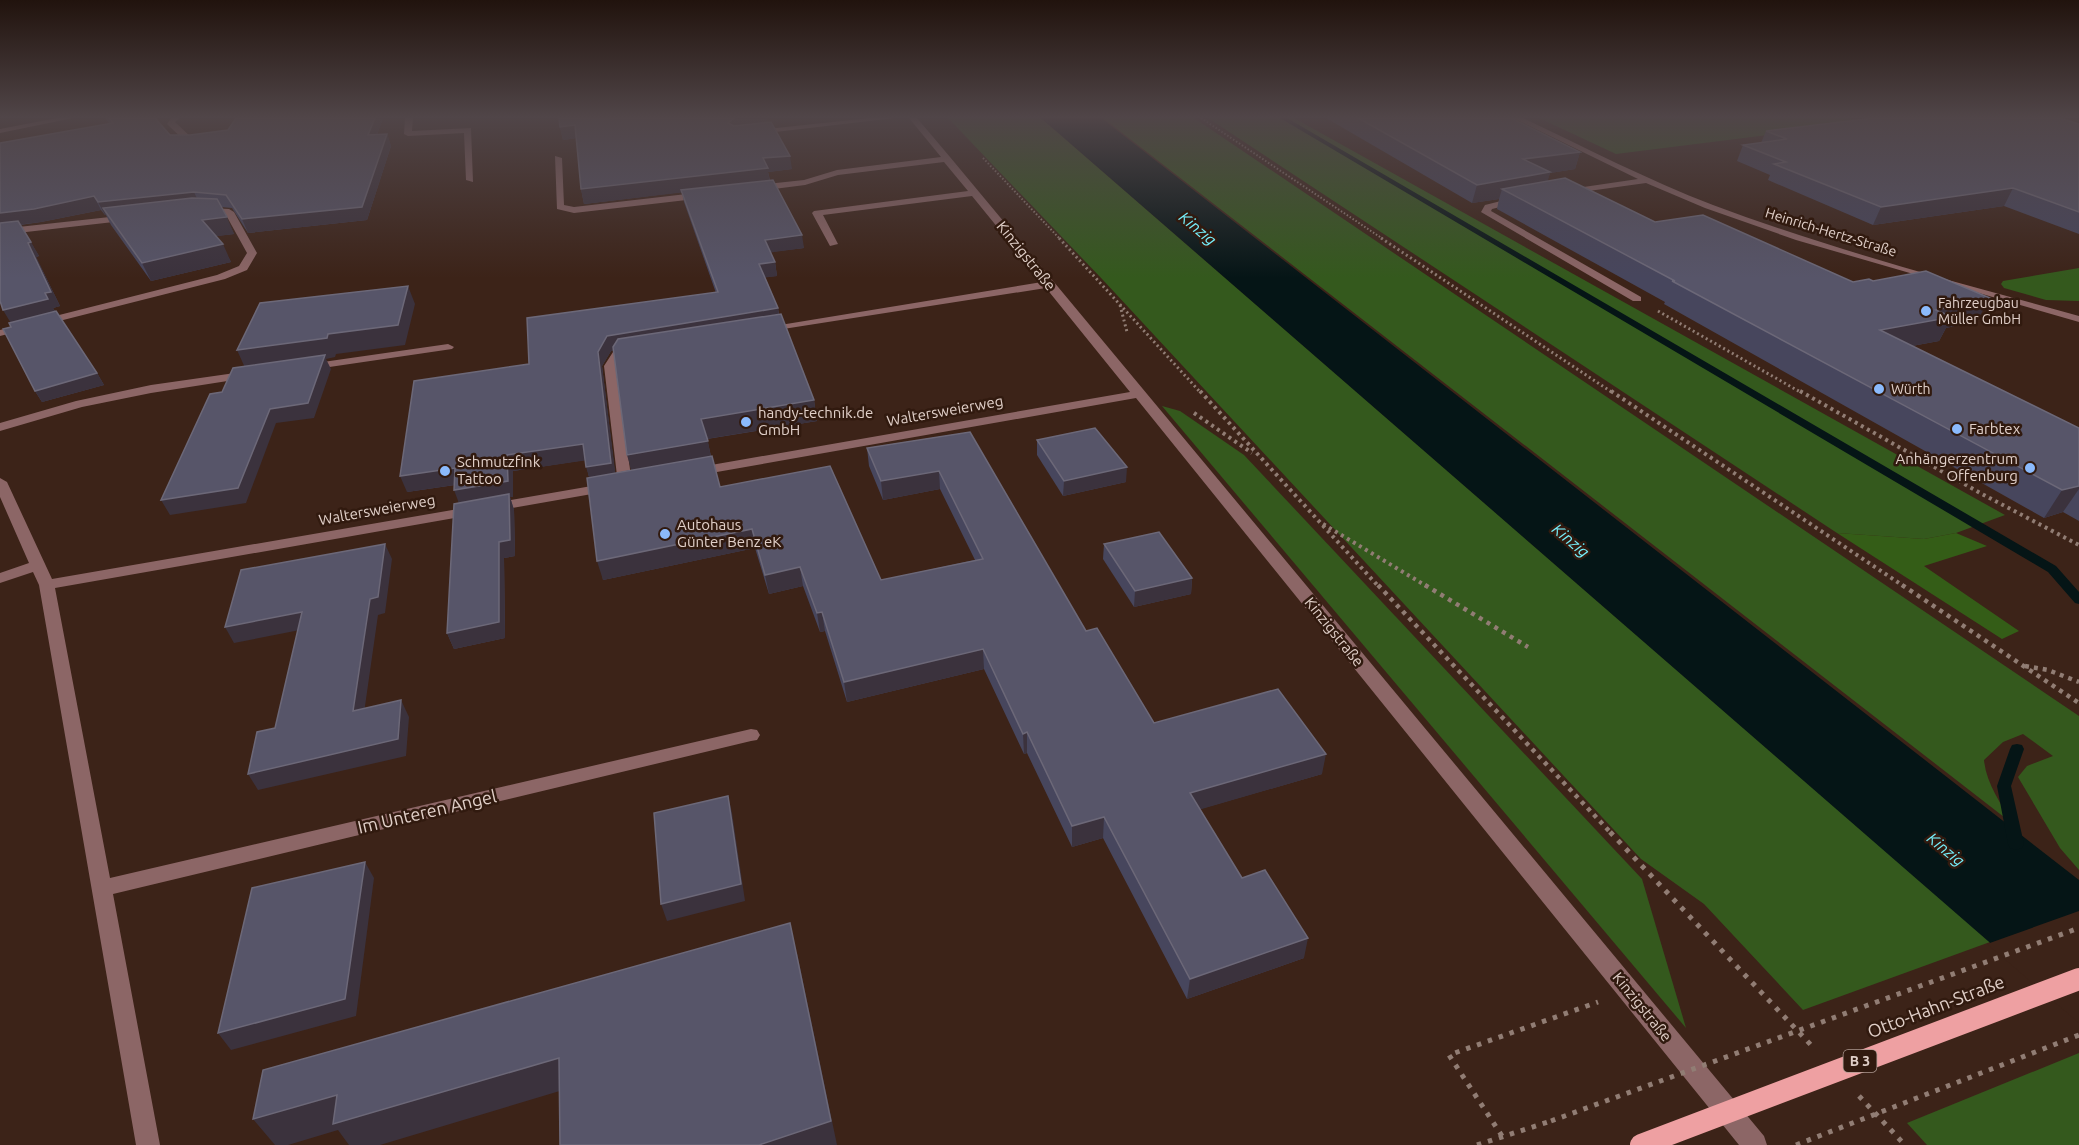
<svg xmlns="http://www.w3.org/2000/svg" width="2079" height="1145" viewBox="0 0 2079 1145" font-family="Ubuntu,sans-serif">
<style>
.green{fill:#34591d}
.forest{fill:#345d17}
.water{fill:#051516}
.pier{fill:#3c2318}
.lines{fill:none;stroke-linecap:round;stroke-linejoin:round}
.stream{fill:#051516;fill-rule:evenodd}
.path-far4{stroke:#917d74;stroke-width:2;stroke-dasharray:1.5 2;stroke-linecap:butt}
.path-far3{stroke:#917d74;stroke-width:3;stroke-dasharray:2 3;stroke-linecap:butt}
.path-far2{stroke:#917d74;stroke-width:4;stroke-dasharray:3 4;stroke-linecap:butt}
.path-far1{stroke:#917d74;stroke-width:4.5;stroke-dasharray:4 5;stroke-linecap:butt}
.path{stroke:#917d74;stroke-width:5;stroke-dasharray:4.5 7;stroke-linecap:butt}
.minor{fill:#8c6666;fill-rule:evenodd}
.path-bridge{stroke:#917d74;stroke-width:5;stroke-dasharray:4.5 7;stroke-linecap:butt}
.major-bridge{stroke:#eea0a2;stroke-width:22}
.wall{fill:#47465d;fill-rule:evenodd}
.shaded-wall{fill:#3b323d}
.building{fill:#575569;stroke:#6c6878;stroke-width:1.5}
.poi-dot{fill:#8bbafc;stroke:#311a0f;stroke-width:2}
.labels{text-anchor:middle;stroke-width:5;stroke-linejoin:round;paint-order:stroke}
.far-street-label{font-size:14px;fill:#e0cfc8;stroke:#311a0f}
.far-poi-label{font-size:14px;fill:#e0cfc8;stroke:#311a0f;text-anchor:start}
.shield{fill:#311a0f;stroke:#ac9990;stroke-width:1.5}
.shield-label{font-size:14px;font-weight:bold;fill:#e0cfc8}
.street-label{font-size:15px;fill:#e0cfc8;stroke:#311a0f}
.poi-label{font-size:15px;fill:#e0cfc8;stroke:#311a0f;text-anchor:start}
.water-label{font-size:16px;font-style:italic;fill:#76f1fd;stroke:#311a0f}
.near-street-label{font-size:18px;fill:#e0cfc8;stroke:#311a0f}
</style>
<rect width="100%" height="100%" fill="#3c2318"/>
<!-- green -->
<g class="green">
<path d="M948 118H1041L1990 942 1803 1010 1704 904 1641 859 1103 280Z"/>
<path d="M1103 118H1194L2079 716V870L2060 848 2018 777 2027 766 2053 756 2023 734 2003 742 1984 760C1986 783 2001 804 2013 824Z"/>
<path d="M1208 118H1294L2005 515 1956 533 1924 539 1837 533Z"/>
<path d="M1539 118H1849L1865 123 1616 154Z"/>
<path d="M2079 268V301L2046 300 2004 288 2001 284 2003 281Z"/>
<path d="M1162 406 1180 411 1244 455 1642 879 1686 1028Z"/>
<path d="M2079 1053V1145H1927L1907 1123Z"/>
</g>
<!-- forest -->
<path class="forest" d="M1837 533 1924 539 1956 533 1987 546 1924 566 2019 631 2002 639Z"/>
<!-- water -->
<path class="water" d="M1041 118H1101L2079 880V1020Z"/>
<!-- pier -->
<path class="pier" d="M2079 911V1023L1987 944Z"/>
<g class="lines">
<!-- stream -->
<g class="stream">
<path d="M1280 118H1287L2056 566 2079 592V604L2075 603 2048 572Z"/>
<path d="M2017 744 2022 745 2024 749 2011 786 2024 844 2022 848 2016 850 2010 848 2008 844 1997 786 2010 749 2012 745Z"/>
</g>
<!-- path-far4 -->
<g class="path-far4">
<path d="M1201 118 1383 239"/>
<path d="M983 158 1060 239"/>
</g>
<!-- path-far3 -->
<g class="path-far3">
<path d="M1059 238 1201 393"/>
<path d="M1381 238 1613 393"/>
<path d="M1120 305 1127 332"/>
<path d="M1658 311 1802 393"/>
</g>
<!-- path-far2 -->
<g class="path-far2">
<path d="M1200 391 1379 587"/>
<path d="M1611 391 1905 587"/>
<path d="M1800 391 1982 494 2079 545"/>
<path d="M1194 413 1252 453"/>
<path d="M1323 524 1428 587"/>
</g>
<!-- path-far1 -->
<g class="path-far1">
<path d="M1378 585 1611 833"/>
<path d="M1425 585 1528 647"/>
<path d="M1902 585 2079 703"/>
<path d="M2025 666 2048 670 2079 682"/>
</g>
<!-- path -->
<g class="path">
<path d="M1610 832 1811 1045"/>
<path d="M1859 1096 1905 1145"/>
<path d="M1502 1136 1449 1055 1598 1002"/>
<path d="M1477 1145 1551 1121"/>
</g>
<!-- minor -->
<g class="minor">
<path d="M57 118H73L0 133V129Z"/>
<path d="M171 118H180L175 122 195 141V145H189L167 124Z"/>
<path d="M405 118H413L412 131 471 128 473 182 466 180 464 133 408 136 404 134Z"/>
<path d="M870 118H895L757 134 753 132 757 130Z"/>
<path d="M909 118H917L950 157 1764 1136 1767 1145H1739L1136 398 694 476 689 475 687 472 689 469 694 468 1130 392 1046 288 764 332V328L768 327 1042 282 972 196 823 215 838 244 830 246 812 213 814 211 968 191 944 162 838 175 805 185 757 191 753 188 757 185 804 180 837 170 941 157Z"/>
<path d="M1513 118H1523C1586 148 1648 180 1713 205 1833 250 1956 282 2079 316V322L1796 240 1705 208 1646 183 1567 194 1566 192 1570 189 1638 179Z"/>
<path d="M555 156 562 158 564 205 574 207 704 192 708 195 704 198 574 213 557 209Z"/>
<path d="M1517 197 1520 198V202L1492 209 1491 211 1641 297V301H1633L1481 212 1485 205Z"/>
<path d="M206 208 229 209 234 212 257 253 247 270 225 279 0 336V330L217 275 239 266 247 253 226 215 203 213 201 211Z"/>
<path d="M128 215 131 216V220L0 235V229Z"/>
<path d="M448 344 454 347 452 349 309 370 303 367 309 364Z"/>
<path d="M632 348 638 351 636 353 621 357 616 366 632 484 625 488 618 484 604 366 613 352Z"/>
<path d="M249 371 253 373V377L151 393 82 407 0 431V423L76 401 151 385Z"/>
<path d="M0 478 7 482 52 579 609 483 616 487 609 491 55 588 110 878 751 729 757 730 760 735 757 740 751 741 113 894 160 1145H136L39 585 33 572 0 583V573L29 563 0 497Z"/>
</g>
<!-- path-bridge -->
<g class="path-bridge">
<path d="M1551 1121 2079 928"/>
<path d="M1796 1145 2079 1035"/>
</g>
<!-- major-bridge -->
<path class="major-bridge" d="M1641 1145 2079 979"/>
</g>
<!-- wall -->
<g class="wall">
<path d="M105 118H155L170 135H190L228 130 236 118H383L377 135 387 134 391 146 367 220 248 233 232 208 221 207 234 234 216 236 231 262 151 281 111 225 106 215H105L101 210 41 222 20 225 39 256 36 257 60 306 53 308 97 373 104 385 42 402 35 391 11 327 0 143 110 124Z"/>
<path d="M559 118H602V119L767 123 792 169 768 172 770 180 804 248 770 252 775 262 777 276 765 277 778 308 779 314 814 400 817 421 707 439 711 456 720 487 881 580 975 560 940 489 883 500 869 466 867 448 970 432 1086 631 1154 723 1322 774 1200 809 1242 878 1304 958 1187 999 1103 838 1072 847 1027 753 1024 754 984 669 847 702 825 631 820 632 803 586 769 594 755 548 603 580 589 477 585 460 513 471V497H510L514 510 515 556 504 558 505 638 454 649 447 633 459 503 455 485 407 492 529 364 716 293 684 202 682 192 584 204 581 189 576 138 563 140 560 127ZM614 350 631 470 615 473 602 366 611 351Z"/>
<path d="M1326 118H1511L1580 152 1575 169 1550 173 1547 181 1655 222 1853 282 1977 321 1946 328 1939 341 1912 346 2079 428V521L2063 512 2044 518 1664 304 1665 302 1497 209 1499 199 1472 203Z"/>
<path d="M2079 124V234L2004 206 1873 225 1768 180 1770 175 1737 161 1743 145 1761 143 1766 131Z"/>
<path d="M1037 440 1126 482 1063 496 1037 455Z"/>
<path d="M1104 544 1192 578 1191 594 1134 607 1103 559Z"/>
</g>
<!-- shaded-wall -->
<g class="shaded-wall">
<path d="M375 118H383L372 147 368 135Z"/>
<path d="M734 118H767L768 127 730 136 728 123Z"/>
<path d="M575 125 578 138 563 140 560 127Z"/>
<path d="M387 134 391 146 367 220 248 233 242 219Z"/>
<path d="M1580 152 1575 169 1550 173 1545 191 1502 189 1499 199 1472 203 1477 185 1523 159Z"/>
<path d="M790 156 792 169 768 172 770 182 584 204 581 189 763 158Z"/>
<path d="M2013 188 2004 206 1873 225 1881 207Z"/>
<path d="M194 192 200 205 103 208 106 215H105L98 202Z"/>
<path d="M94 196 101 210 41 222 0 227V213Z"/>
<path d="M227 217 234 234 210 237 202 220Z"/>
<path d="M802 235 804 248 767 253 765 240Z"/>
<path d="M31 242 39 256 36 257 60 306 53 308 56 313 12 325 3 310 28 243Z"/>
<path d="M223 244 231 262 151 281 142 263Z"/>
<path d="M775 262 777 276 761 278 759 264Z"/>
<path d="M408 286 415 304 405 345 336 354 335 357 326 359 331 369 314 418 276 423 246 503 170 515 161 500 246 370 237 350 328 334Z"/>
<path d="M1990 298 1977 321 1946 328 1939 341 1868 354 1880 330 1936 310Z"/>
<path d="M778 308 780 322 611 351 602 366 616 479 591 483 586 467 598 352 607 336Z"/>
<path d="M97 373 104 385 42 402 35 391Z"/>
<path d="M814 400 817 421 706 439 701 419Z"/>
<path d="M708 441 712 463 633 476 627 455Z"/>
<path d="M583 444 588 460 513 471V497H510L514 510 515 556 504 558 505 638 454 649 447 633 460 506 454 490 507 455Z"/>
<path d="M1127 467 1126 482 1063 496 1064 481Z"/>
<path d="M455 468 461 484 407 492 400 476Z"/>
<path d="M939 471 940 489 883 500 881 481Z"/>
<path d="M2079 486V489L2063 512 2044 518 2062 490Z"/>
<path d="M752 529 755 548 603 580 597 561Z"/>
<path d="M385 544 392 559 385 613 378 615 362 727 353 711 370 599Z"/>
<path d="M800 567 803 586 769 594 765 575Z"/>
<path d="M1192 578 1191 594 1134 607 1135 591Z"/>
<path d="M302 612 310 628 234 643 225 627Z"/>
<path d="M822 612 825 631 820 632 817 613Z"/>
<path d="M983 649 984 669 847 702 844 682Z"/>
<path d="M401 700 409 717 406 756 258 790 248 774Z"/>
<path d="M1027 732V753L1024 754 1023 734Z"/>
<path d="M1326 754 1322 774 1188 813 1190 793Z"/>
<path d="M728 796 732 813 745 901 667 921 661 904Z"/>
<path d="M1104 817 1103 838 1072 847V826Z"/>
<path d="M365 862 374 878 356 1016 231 1050 218 1033Z"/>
<path d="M1308 938 1304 958 1187 999 1190 979Z"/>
<path d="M797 953 837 1145H759Z"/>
<path d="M559 1058 573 1087 380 1145H349L338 1130 288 1145H275L253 1119 337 1095Z"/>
</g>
<!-- building -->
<g class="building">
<path d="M109 118H155L170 135H190L228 130 236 118H375L368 135 387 134 362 207 242 219 226 195 194 192 98 202 94 196 34 209 0 213V143L113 123Z"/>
<path d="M559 118 607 119 619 118H735H734L728 123 734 126 771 122 790 156 763 158 768 168 581 189 575 125 560 127Z"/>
<path d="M1358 118H1511L1580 152 1523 159 1550 172 1477 185Z"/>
<path d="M1874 118H2060L2079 124V212L2013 188 1881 207 1774 164 1786 162 1743 145 1787 139 1766 131Z"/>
<path d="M1565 178 1655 222 1703 215 1853 282 1869 279 1873 281 1926 271 1990 298 1936 310 1952 317 1880 330 2079 428V486L2062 490 1672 281H1675L1502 189Z"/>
<path d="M773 180 802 235 765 240 775 262 759 264 778 308 607 336 598 352 611 463 586 467 583 444 507 455 508 481 454 490 455 468 400 476 414 381 529 364 527 318 718 292 681 190Z"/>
<path d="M192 198 217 199 227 217 202 220 223 244 142 263 103 208Z"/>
<path d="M18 221 31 242 28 243 51 292 45 293 48 299 3 310 0 301V223Z"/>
<path d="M408 286 398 325 328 334 327 338 237 350 260 303Z"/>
<path d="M56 311 97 373 35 391 3 329 11 327 9 323Z"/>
<path d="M781 314 814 400 701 419 708 441 627 455 613 347 618 339Z"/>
<path d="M325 355 308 403 270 409 238 488 161 500 210 394 222 392 233 368Z"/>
<path d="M1095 428 1127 467 1064 481 1037 440Z"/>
<path d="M970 432 1086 631 1097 628 1154 723 1278 689 1326 754 1190 793 1242 878 1265 870 1308 938 1190 979 1104 817 1072 826 1027 732 1023 734 983 649 844 682 822 612 817 613 800 567 765 575 752 529 597 561 587 478 712 456 720 487 830 466 881 580 983 559 939 471 881 481 867 448Z"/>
<path d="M509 494 510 540 499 542V622L447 633 454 504Z"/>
<path d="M1159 532 1192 578 1135 591 1104 544Z"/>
<path d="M385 544 378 597 370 599 353 711 401 700 398 739 248 774 257 732 275 728 302 612 225 627 241 570Z"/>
<path d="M728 796 741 884 661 904 654 813Z"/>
<path d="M365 862 345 999 218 1033 252 888Z"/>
<path d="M790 923 831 1121 759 1145H560L559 1058 333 1124 337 1095 253 1119 263 1070Z"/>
</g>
<!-- sky -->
<linearGradient id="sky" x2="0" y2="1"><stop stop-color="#21130d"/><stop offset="0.42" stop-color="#504548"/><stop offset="1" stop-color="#504548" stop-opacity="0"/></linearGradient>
<rect width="2079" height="278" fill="url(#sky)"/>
<!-- markers -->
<g class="poi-dot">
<circle cx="1926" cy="311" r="6"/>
<circle cx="1879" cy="389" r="6"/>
<circle cx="746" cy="422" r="6"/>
<circle cx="1957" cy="429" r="6"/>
<circle cx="2030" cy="468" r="6"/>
<circle cx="445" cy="471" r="6"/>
<circle cx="665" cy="534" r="6"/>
</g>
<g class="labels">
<!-- far-street labels -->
<g class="far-street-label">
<text transform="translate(1831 232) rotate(17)" y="5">Heinrich-Hertz-Straße</text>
</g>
<!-- far-poi labels -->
<g class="far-poi-label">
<text x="1938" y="308">Fahrzeugbau<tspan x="1938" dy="16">Müller GmbH</tspan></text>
<text x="1891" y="394">Würth</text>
</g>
<!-- shield labels -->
<rect class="shield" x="1843.5" y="1050" width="33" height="22" rx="4.5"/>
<g class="shield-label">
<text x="1860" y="1066">B 3</text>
</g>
<!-- street labels -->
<g class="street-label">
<text transform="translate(1026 256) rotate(51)" y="5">Kinzigstraße</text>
<text transform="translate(945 411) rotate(-10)" y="5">Waltersweierweg</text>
<text transform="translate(377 510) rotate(-10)" y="5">Waltersweierweg</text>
<text transform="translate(1334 632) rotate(51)" y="5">Kinzigstraße</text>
<text transform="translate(1642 1007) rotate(51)" y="5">Kinzigstraße</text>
</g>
<!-- poi labels -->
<g class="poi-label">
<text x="758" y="418">handy-technik.de<tspan x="758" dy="17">GmbH</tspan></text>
<text x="1969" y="434">Farbtex</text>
<text x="2018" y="464" text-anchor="end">Anhängerzentrum<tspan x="2018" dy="17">Offenburg</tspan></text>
<text x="457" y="467">Schmutzfink<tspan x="457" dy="17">Tattoo</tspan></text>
<text x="677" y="530">Autohaus<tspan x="677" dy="17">Günter Benz eK</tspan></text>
</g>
<!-- water labels -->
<g class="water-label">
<text transform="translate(1198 228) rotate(40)" y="6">Kinzig</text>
<text transform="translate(1571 540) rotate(40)" y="6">Kinzig</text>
<text transform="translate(1946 849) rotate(39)" y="6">Kinzig</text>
</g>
<!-- near-street labels -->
<g class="near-street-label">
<text transform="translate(427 812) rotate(-13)" y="6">Im Unteren Angel</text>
<text transform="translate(1936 1007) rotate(-21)" y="6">Otto-Hahn-Straße</text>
</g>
</g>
</svg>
